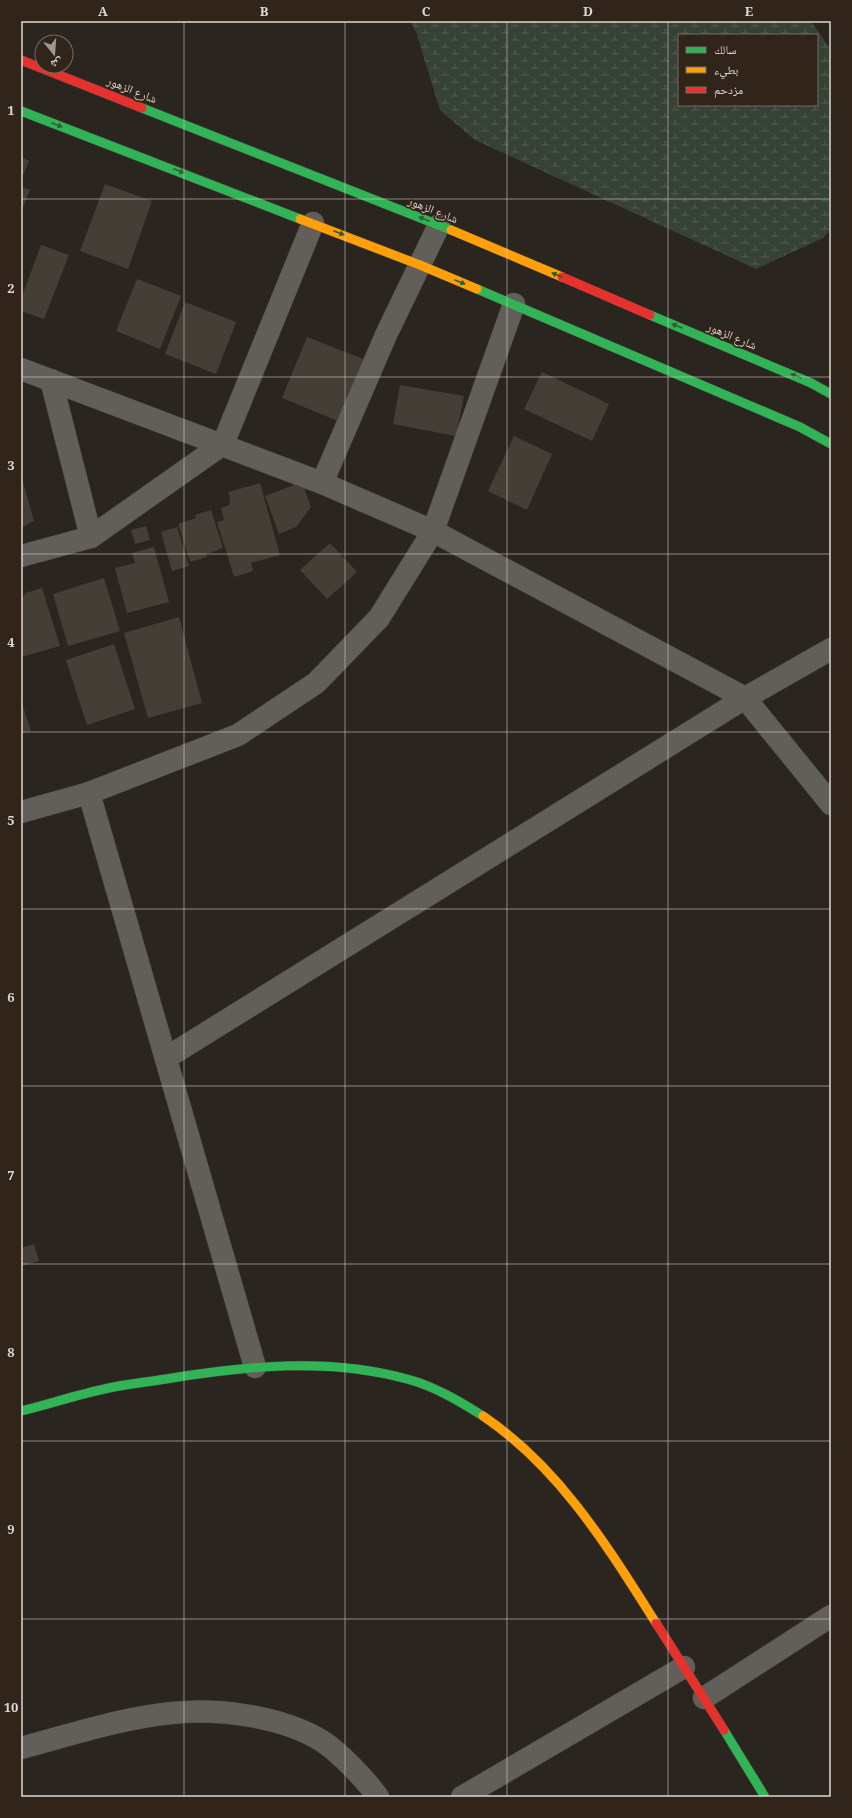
<svg xmlns="http://www.w3.org/2000/svg" width="852" height="1818" viewBox="0 0 852 1818" font-family="'Noto Serif','Noto Naskh Arabic',serif">
<style>
.wetland{fill:url(#wetland-marsh);fill-rule:evenodd}
.building{fill:#453e37}
.lines{fill:none;stroke-linecap:round;stroke-linejoin:round}
.street-casing{stroke:#48423e;stroke-width:23}
.fast-casing{stroke:#48423e;stroke-width:10}
.slow-casing{stroke:#48423e;stroke-width:10}
.jam-casing{stroke:#48423e;stroke-width:10}
.street{stroke:#625e5a;stroke-width:22}
.fast{stroke:#30b455;stroke-width:9}
.slow{stroke:#ff9f0a;stroke-width:9}
.jam{stroke:#e5322d;stroke-width:9}
.oneway{fill:#305e32}
.grid{fill:none;stroke:#dfd7d1;stroke-width:1;stroke-opacity:0.55}
.labels{text-anchor:middle;stroke-width:3.5;stroke-linejoin:round;paint-order:stroke}
.street-label{font-size:12px;fill:#dfd7d1;stroke:#30241b}
.neatline{fill:none;stroke:#dfd7d1;stroke-width:1.5}
.grid-label{font-size:13px;text-anchor:middle;font-weight:bold;fill:#dfd7d1}
</style>
<defs>
<pattern id="wetland-marsh" width="20" height="14" patternUnits="userSpaceOnUse"><rect width="20" height="14" fill="#364235"/><path d="M1 5h8M5 5V1M11 12h8M15 12V8" fill="none" stroke="#535d51"/></pattern>
</defs>
<rect width="100%" height="100%" fill="#2b2520"/>
<!-- wetland -->
<path class="wetland" d="M410 21H811L831 50V229L823 238 756 269 475 140 440 110 416 32ZM679 35H817V105H679Z"/>
<!-- building -->
<g class="building">
<path d="M21 157 29 161 21 180Z"/>
<path d="M105 184 152 201 128 269 80 251Z"/>
<path d="M21 187 30 190 21 212Z"/>
<path d="M41 245 69 255 44 319 21 311V299Z"/>
<path d="M137 279 181 296 160 349 116 331Z"/>
<path d="M185 302 236 322 216 374 165 354Z"/>
<path d="M307 337 363 359 338 421 282 398Z"/>
<path d="M542 372 609 404 592 441 524 409Z"/>
<path d="M400 385 464 396 456 436 393 424Z"/>
<path d="M514 436 552 454 527 510 488 491Z"/>
<path d="M21 475 34 521 21 528Z"/>
<path d="M302 482 311 507 296 527 279 534 265 496Z"/>
<path d="M260 483 280 555 251 563 253 571 234 577 217 522 224 520 221 508 229 505 230 498 228 492Z"/>
<path d="M211 510 223 548 206 554 207 557 190 562 178 524 196 518 195 515Z"/>
<path d="M146 526 150 540 135 544 131 530Z"/>
<path d="M177 527 189 566 172 571 161 532Z"/>
<path d="M330 543 357 572 327 599 300 570Z"/>
<path d="M154 547 169 602 127 613 115 568 135 563 132 553Z"/>
<path d="M104 578 120 631 68 646 53 594Z"/>
<path d="M42 588 60 646 21 657V600L26 593Z"/>
<path d="M179 617 202 703 148 718 124 633Z"/>
<path d="M114 644 135 709 87 725 66 660Z"/>
<path d="M21 700 31 731 21 733Z"/>
<path d="M34 1244 39 1261 21 1266V1248Z"/>
</g>
<g class="lines">
<defs>
<g id="street">
<path d="M21 369 322 483 433 531 745 698 831 804"/>
<path d="M51 380 91 537"/>
<path d="M322 483 386 335 439 225"/>
<path d="M21 556 91 537 223 444 313 223"/>
<path d="M89 793 255 1367"/>
<path d="M21 812 89 793 238 735 316 683 379 618 433 531 514 304"/>
<path d="M166 1058 745 698 831 649"/>
<path d="M704 1698 831 1616"/>
<path d="M21 1748C70 1735 121 1718 172 1713 218 1708 281 1716 322 1741 339 1752 366 1780 378 1797"/>
<path d="M462 1797 684 1667"/>
</g>
<g id="fast">
<path d="M142 108 451 230"/>
<path d="M21 111 300 219"/>
<path d="M477 289 800 427 831 444"/>
<path d="M650 315 811 383 831 394"/>
<path d="M21 1411C50 1404 79 1394 109 1388 128 1384 147 1382 166 1379 246 1366 328 1357 407 1379 434 1386 459 1401 483 1416"/>
<path d="M724 1730 765 1797"/>
</g>
<g id="slow">
<path d="M300 219 420 265 477 289"/>
<path d="M451 230 562 277"/>
<path d="M483 1416C560 1468 607 1546 656 1623"/>
</g>
<g id="jam">
<path d="M21 60 142 108"/>
<path d="M562 277 650 315"/>
<path d="M656 1623 724 1730"/>
</g>
</defs>
<!-- street casing -->
<use href="#street" class="street-casing"/>
<!-- fast casing -->
<use href="#fast" class="fast-casing"/>
<!-- slow casing -->
<use href="#slow" class="slow-casing"/>
<!-- jam casing -->
<use href="#jam" class="jam-casing"/>
<!-- street -->
<use href="#street" class="street"/>
<!-- fast -->
<use href="#fast" class="fast"/>
<!-- slow -->
<use href="#slow" class="slow"/>
<!-- jam -->
<use href="#jam" class="jam"/>
</g>
<!-- one-way arrows -->
<defs><path id="oneway-solid" d="M-6-.8H1V-3.2L6.5 0L1 3.2V.8H-6Z"/></defs>
<g class="oneway">
<use href="#oneway-solid" transform="translate(57 125) rotate(21)"/>
<use href="#oneway-solid" transform="translate(179 171) rotate(21)"/>
<use href="#oneway-solid" transform="translate(424 219) rotate(-158)"/>
<use href="#oneway-solid" transform="translate(339 233) rotate(21)"/>
<use href="#oneway-solid" transform="translate(557 275) rotate(-157)"/>
<use href="#oneway-solid" transform="translate(460 282) rotate(23)"/>
<use href="#oneway-solid" transform="translate(677 326) rotate(-157)"/>
<use href="#oneway-solid" transform="translate(796 376) rotate(-157)"/>
</g>
<!-- grid -->
<path class="grid" d="M184 21V1797M345 21V1797M507 21V1797M668 21V1797M21 199H831M21 377H831M21 554H831M21 732H831M21 909H831M21 1086H831M21 1264H831M21 1441H831M21 1619H831"/>
<g class="labels">
<!-- street labels -->
<g class="street-label">
<text transform="translate(132 90) rotate(22)" y="4">شارع الزهور</text>
<text transform="translate(433 210) rotate(22)" y="4">شارع الزهور</text>
<text transform="translate(732 336) rotate(23)" y="4">شارع الزهور</text>
</g>
</g>
<!-- border -->
<rect width="852" height="1818" fill="none" stroke="#30241b" stroke-width="44"/>
<!-- legend -->
<rect x="678" y="34" width="140" height="72" fill="#30241b" stroke="#766c64"/>
<rect x="686" y="47" width="20" height="6" fill="#30b455" stroke="#766c64"/>
<text x="714" y="54" font-size="12" fill="#dfd7d1">سالك</text>
<rect x="686" y="67" width="20" height="6" fill="#ff9f0a" stroke="#766c64"/>
<text x="714" y="74" font-size="12" fill="#dfd7d1">بطيء</text>
<rect x="686" y="87" width="20" height="6" fill="#e5322d" stroke="#766c64"/>
<text x="714" y="94" font-size="12" fill="#dfd7d1">مزدحم</text>
<!-- north arrow -->
<g transform="translate(54 54) rotate(163)"><circle r="19" fill="#30241b" stroke="#766c64"/>
<path d="M0-3L7 15L0 10L-7 15Z" fill="#a09993"/>
<text y="-6" font-size="11" font-weight="bold" text-anchor="middle" fill="#dfd7d1">ش</text>
</g>
<rect x="22" y="22" width="808" height="1774" class="neatline"/>
<g class="grid-label">
<text x="103" y="16">A</text>
<text x="264" y="16">B</text>
<text x="426" y="16">C</text>
<text x="588" y="16">D</text>
<text x="749" y="16">E</text>
<text x="11" y="115">1</text>
<text x="11" y="293">2</text>
<text x="11" y="470">3</text>
<text x="11" y="647">4</text>
<text x="11" y="825">5</text>
<text x="11" y="1002">6</text>
<text x="11" y="1180">7</text>
<text x="11" y="1357">8</text>
<text x="11" y="1534">9</text>
<text x="11" y="1712">10</text>
</g>
</svg>
